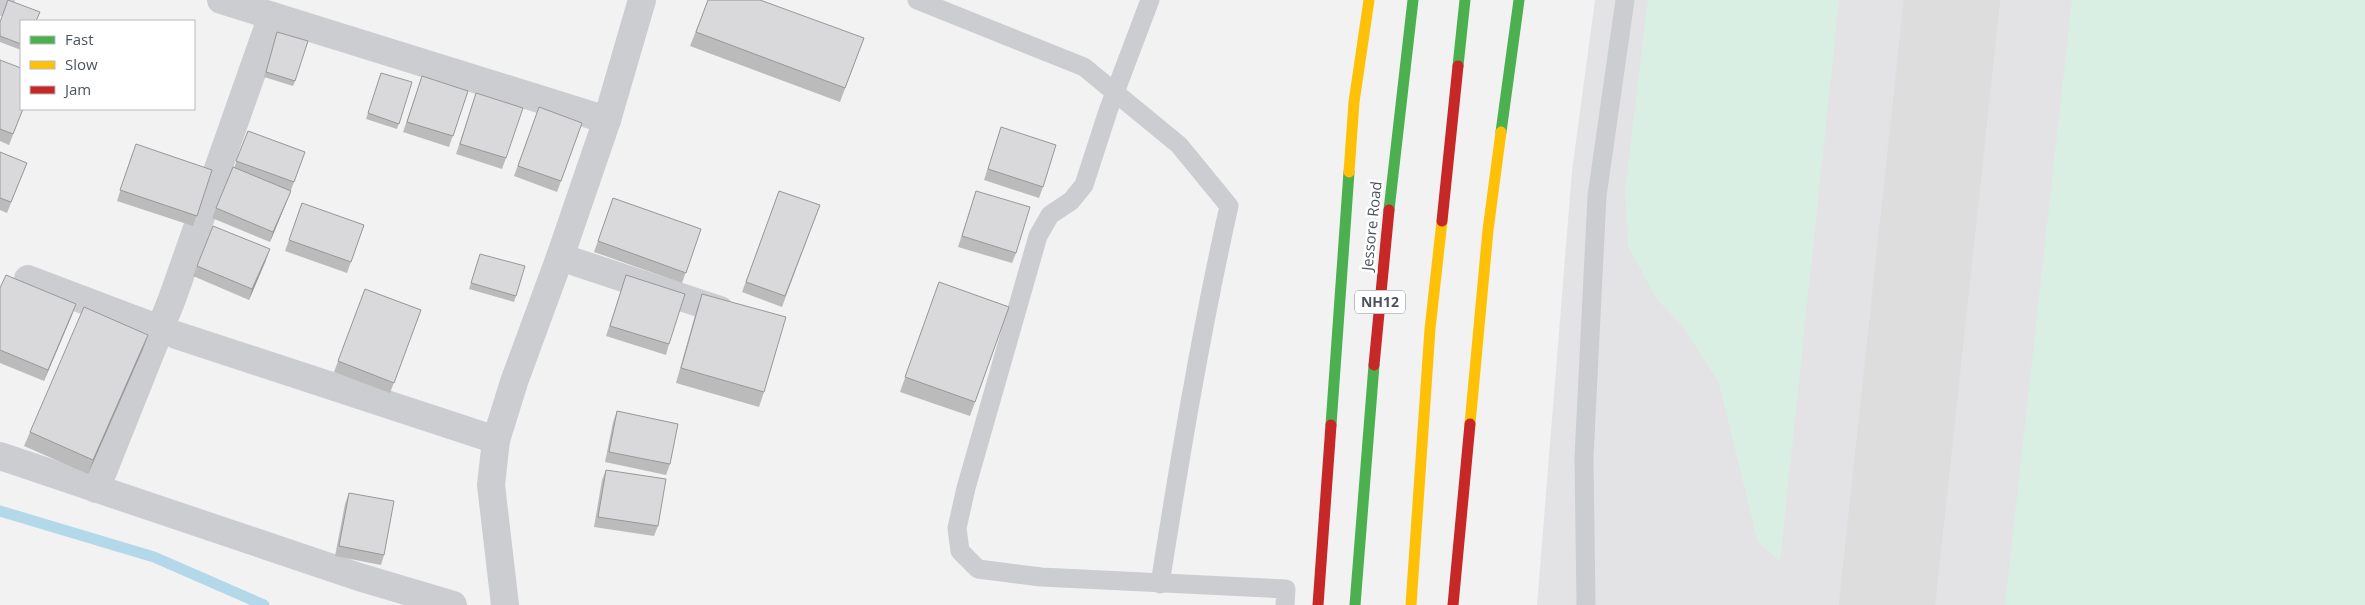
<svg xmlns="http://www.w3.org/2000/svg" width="2365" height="605" viewBox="0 0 2365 605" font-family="'Open Sans',sans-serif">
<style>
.airport{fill:#e3e3e5}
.green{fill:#daefe4}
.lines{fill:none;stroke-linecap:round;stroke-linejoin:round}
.stream{stroke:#b2d8e9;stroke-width:11}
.taxiway{stroke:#ddddde;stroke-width:96}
.lane{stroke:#cccdd0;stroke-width:19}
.street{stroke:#cccdd0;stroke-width:28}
.fast{stroke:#4caf50;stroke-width:11}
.slow{stroke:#ffc107;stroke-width:11}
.jam{stroke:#c62828;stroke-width:11}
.wall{fill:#bbbbbc}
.shaded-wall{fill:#989899}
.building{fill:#d9d9db;stroke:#989899}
.labels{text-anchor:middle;stroke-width:5;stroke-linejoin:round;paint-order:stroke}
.shield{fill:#fff;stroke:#81878e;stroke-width:1}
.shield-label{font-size:14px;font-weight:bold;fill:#4b535d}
.street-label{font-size:15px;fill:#4b535d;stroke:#fff}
</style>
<rect width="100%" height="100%" fill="#f3f2f2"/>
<!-- airport -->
<path class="airport" d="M1595 0H2365V605H1537L1572 171Z"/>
<!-- green -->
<g class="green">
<path d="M1648 0H1839L1780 561 1758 542 1719 383 1685 329 1656 298 1628 245 1625 190Z"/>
<path d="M2072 0H2365V605H2005Z"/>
</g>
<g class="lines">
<!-- stream -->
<path class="stream" d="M0 511 154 557 264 605"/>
<!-- taxiway -->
<path class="taxiway" d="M1887 605 1952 0"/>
<!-- lane -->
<g class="lane">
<path d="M917 0 1084 67 1179 145 1229 206C1201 331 1180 457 1160 584"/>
<path d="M1150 0 1108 111 1084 185 1071 201 1050 215 1038 236 966 488 957 528 960 551 978 569 1041 577 1286 589 1285 605"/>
<path d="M1586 605 1584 457 1597 196 1625 0"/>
</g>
<!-- street -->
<g class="street">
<path d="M221 0 607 120"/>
<path d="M0 2 1 0"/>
<path d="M560 257 720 310"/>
<path d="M28 279 160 329"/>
<path d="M176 335 496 440"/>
<path d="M0 456 359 577 453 605"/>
<path d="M96 489 172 299 272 16"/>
<path d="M505 605 491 485 496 440 514 382 560 257 607 120 642 0"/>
</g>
<!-- fast -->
<g class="fast">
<path d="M1458 66 1465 0"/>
<path d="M1501 132 1519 0"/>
<path d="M1389 210 1413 0"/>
<path d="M1331 425 1349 172"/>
<path d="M1355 605 1374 365"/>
</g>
<!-- slow -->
<g class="slow">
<path d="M1349 172 1354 102 1369 0"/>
<path d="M1470 424 1488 230 1501 132"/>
<path d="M1411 605 1430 329 1442 221"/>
</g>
<!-- jam -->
<g class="jam">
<path d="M1442 221 1458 66"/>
<path d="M1374 365 1389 210"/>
<path d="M1318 605 1331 425"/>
<path d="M1453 605 1470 424"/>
</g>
</g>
<!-- wall -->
<g class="wall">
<path d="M708 0 864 38 840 102 690 46Z"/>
<path d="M21 21V50L0 42V22Z"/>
<path d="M277 32 295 81 293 86 264 77Z"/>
<path d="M0 60 23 109 9 145 0 141Z"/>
<path d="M381 73 412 82 397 129 366 119Z"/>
<path d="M422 76 468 91 449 147 403 132Z"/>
<path d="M476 93 506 158 502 169 456 154Z"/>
<path d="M539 107 582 123 557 192 514 176Z"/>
<path d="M1001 127 1043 187 1039 198 984 180Z"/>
<path d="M248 131 305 152 287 201 270 242 212 218 216 208 234 168Z"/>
<path d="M0 152 27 163 7 213 0 210Z"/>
<path d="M132 154 212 170 193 226 117 201Z"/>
<path d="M779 191 820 205 782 307 742 292Z"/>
<path d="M976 191 1016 253 1012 263 958 247Z"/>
<path d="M613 198 701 229 682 283 594 252Z"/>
<path d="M302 203 364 225 347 273 285 251Z"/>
<path d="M266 260 249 300 193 276 197 266Z"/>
<path d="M478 260 516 296 514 302 469 289Z"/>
<path d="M626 275 669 344 666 355 606 336Z"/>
<path d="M939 282 1009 307 970 416 900 392Z"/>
<path d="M0 288 72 315 44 381 0 363Z"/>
<path d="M365 289 421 310 390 393 334 372Z"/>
<path d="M702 294 764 392 759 407 676 383 697 308Z"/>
<path d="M148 335 143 349 88 474 24 446 30 432Z"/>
<path d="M617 411 670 464 666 475 605 462 613 422Z"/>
<path d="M606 470 658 526 654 536 594 527 602 480Z"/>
<path d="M349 493 384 555 381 565 335 556 345 504Z"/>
</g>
<!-- shaded-wall -->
<g class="shaded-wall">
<path d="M291 191 287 201 270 242 273 232Z"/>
<path d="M270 249 266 260 249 300 252 289Z"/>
<path d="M76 304 72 315 44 381 48 370Z"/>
<path d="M148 335 143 349 88 474 93 460Z"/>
</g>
<!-- building -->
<g class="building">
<path d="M8 0 40 12 36 21H21V44L0 36V22Z"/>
<path d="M708 0H760L864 38 845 88 696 32Z"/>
<path d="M277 32 308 41 295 81 266 72Z"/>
<path d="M0 60 21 68V109H23L13 134 0 129Z"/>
<path d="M381 73 412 82 399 124 368 113Z"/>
<path d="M422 76 468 91 453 136 407 122Z"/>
<path d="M476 93 523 108 506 158 460 144Z"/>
<path d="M539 107 582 123 561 181 518 166Z"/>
<path d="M1001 127 1056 145 1043 187 988 169Z"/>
<path d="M248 131 305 152 294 182 236 161Z"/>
<path d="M136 144 212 170 197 216 120 190Z"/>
<path d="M0 152 27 163 11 202 0 198Z"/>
<path d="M233 167 291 191 273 232 216 208Z"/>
<path d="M779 191 820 205 785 296 746 282Z"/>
<path d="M976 191 1030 207 1016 253 962 236Z"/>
<path d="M613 198 701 229 686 273 598 241Z"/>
<path d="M302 203 364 225 351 262 289 240Z"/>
<path d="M213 226 270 249 252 289 197 266Z"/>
<path d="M480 254 525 266 516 296 471 283Z"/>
<path d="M6 275 76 304 48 370 0 350V288Z"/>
<path d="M626 275 685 294 669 344 610 326Z"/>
<path d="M939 282 1009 307 975 402 905 377Z"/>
<path d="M365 289 421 310 394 383 338 361Z"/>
<path d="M702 294 786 317 764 392 681 368Z"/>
<path d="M84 307 148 335 93 460 30 432Z"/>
<path d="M617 411 678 424 670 464 609 452Z"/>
<path d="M606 470 666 479 658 526 598 517Z"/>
<path d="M349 493 394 501 384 555 339 546Z"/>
</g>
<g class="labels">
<!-- shield labels -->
<rect class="shield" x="1355" y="290.5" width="50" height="23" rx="4"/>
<g class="shield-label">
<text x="1380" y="307">NH12</text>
</g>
<!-- street labels -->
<g class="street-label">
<text transform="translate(1372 226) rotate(-84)" y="5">Jessore Road</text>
</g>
</g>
<!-- legend -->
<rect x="20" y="20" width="175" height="90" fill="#ffffff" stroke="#b7babe"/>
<rect x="30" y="36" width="25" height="8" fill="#4caf50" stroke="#b7babe"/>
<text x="65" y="45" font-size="15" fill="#4b535d">Fast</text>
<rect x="30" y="61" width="25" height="8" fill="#ffc107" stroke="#b7babe"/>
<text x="65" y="70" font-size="15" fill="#4b535d">Slow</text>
<rect x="30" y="86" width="25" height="8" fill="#c62828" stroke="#b7babe"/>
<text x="65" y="95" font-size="15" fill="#4b535d">Jam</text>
</svg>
